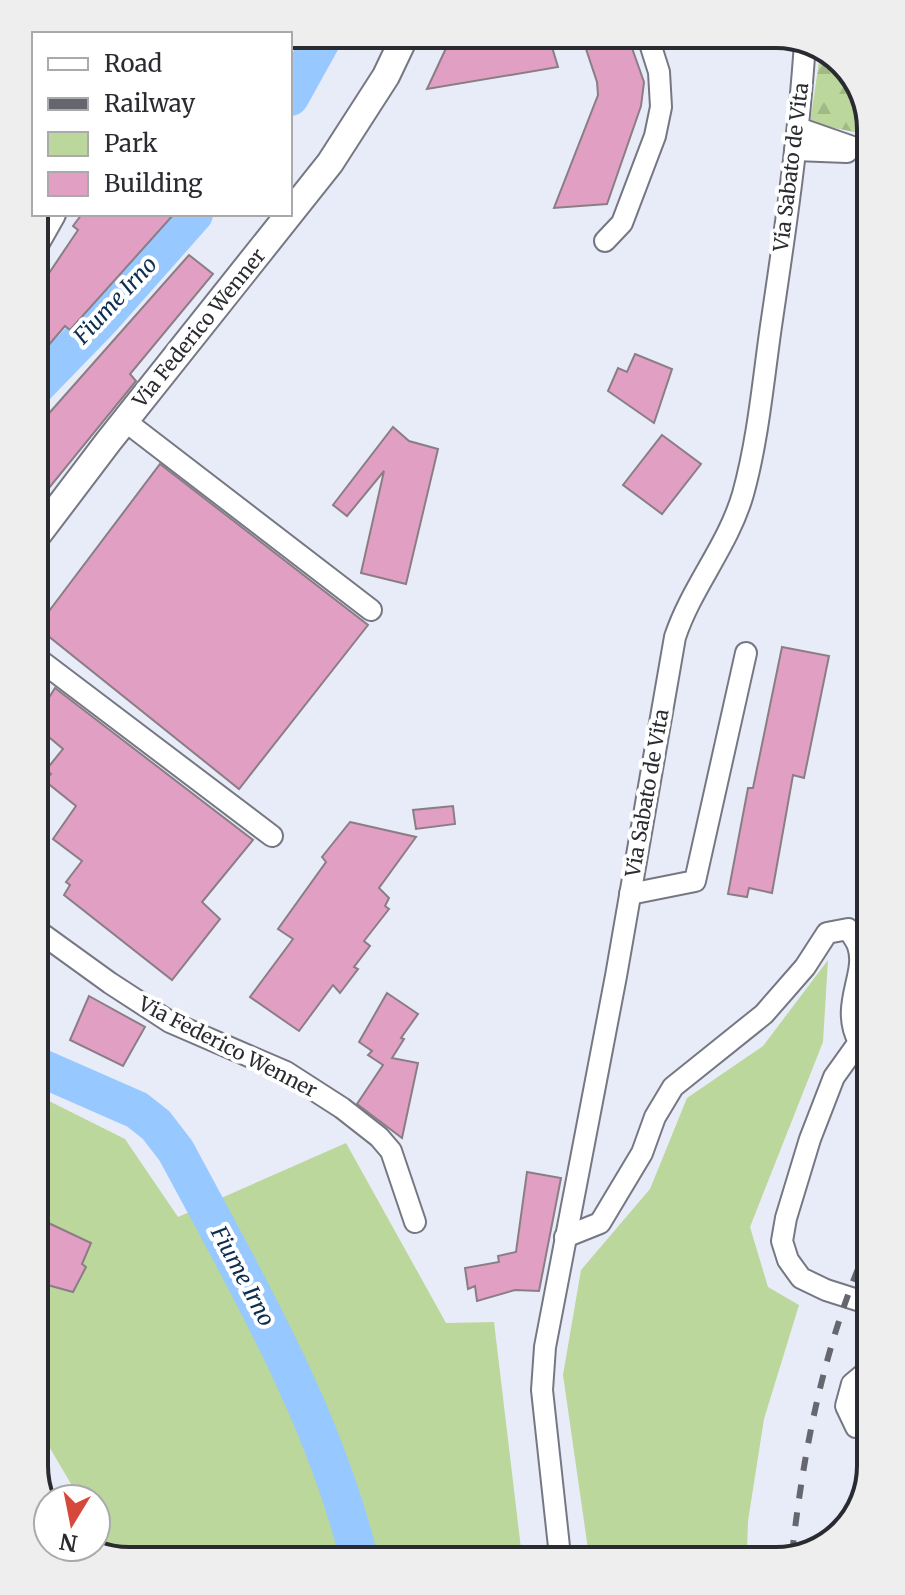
<svg xmlns="http://www.w3.org/2000/svg" width="905" height="1595" viewBox="0 0 905 1595" font-family="Merriweather,serif">
<style>
.forest{fill:url(#forest-firs)}
.park{fill:#bbd79b}
.lines{fill:none;stroke-linecap:round;stroke-linejoin:round}
.river{stroke:#97c8ff;stroke-width:38}
.building{fill:#e29fc4;stroke:#8a7e84;stroke-width:2}
.minor-casing{stroke:#757883;stroke-width:24}
.major-casing{stroke:#757883;stroke-width:30}
.minor{stroke:#fff;stroke-width:20}
.major{stroke:#fff;stroke-width:26}
.rail{stroke:#65666e;stroke-width:6;stroke-dasharray:14 14;stroke-linecap:butt}
.labels{text-anchor:middle;stroke-width:8;stroke-linejoin:round;paint-order:stroke}
.street-label{font-size:20px;fill:#2a2b30;stroke:#fff}
.water-label{font-size:22px;font-style:italic;fill:#0c2e51;stroke:#fff}
.rim{fill:none;stroke:#2a2b30;stroke-width:4}
</style>
<defs>
<pattern id="forest-firs" width="22" height="20" patternUnits="userSpaceOnUse" patternTransform="scale(2)"><rect width="22" height="20" fill="#bbd79b"/><path d="M5 1l3.5 6h-7zM16 11l3.5 6h-7z" fill="#a1b986"/></pattern>
</defs>
<rect width="100%" height="100%" fill="#e8ecf8"/>
<!-- forest -->
<path class="forest" d="M821 48 829 50 864 92V134L810 123Z"/>
<!-- park -->
<g class="park">
<path d="M828 960 823 1042 750 1227 768 1287 799 1305 764 1419 748 1521 747 1554 589 1556 563 1375 581 1270 650 1189 687 1098 763 1046Z"/>
<path d="M39 1096 125 1139 178 1217 346 1143 446 1323 494 1322 522 1557 122 1561 114 1558 96 1527V1499H80L41 1433Z"/>
</g>
<g class="lines">
<!-- river -->
<g class="river">
<path d="M290 97 325 34"/>
<path d="M36 386 102 318 194 214"/>
<path d="M39 1067 137 1110 156 1125 176 1151C246 1282 323 1413 359 1558"/>
</g>
</g>
<!-- building -->
<g class="building">
<path d="M522 34H548L558 67 427 89 448 44Z"/>
<path d="M581 34H627L644 82 641 106 607 204 554 208 598 95 597 82Z"/>
<path d="M82 214H174L70 330 65 326 35 361V294L78 230 73 226Z"/>
<path d="M189 255 213 274 130 374 136 381 36 504V428Z"/>
<path d="M635 354 672 369 654 423 608 391 618 368 627 372Z"/>
<path d="M393 427 409 441 438 449 406 584 361 573 384 471 347 516 333 505Z"/>
<path d="M662 435 701 464 662 514 623 485Z"/>
<path d="M160 464 368 625 239 789 37 627Z"/>
<path d="M782 647 829 656 804 778 793 775 772 893 749 888 747 897 728 894 748 788H753Z"/>
<path d="M55 688 253 840 202 902 220 919 172 980 64 895 70 885 66 882 82 861 53 839 76 806 45 781 51 774 46 770 63 749 37 727V717Z"/>
<path d="M453 806 455 824 416 829 413 810Z"/>
<path d="M350 822 416 837 379 888 389 898 385 906 389 909 364 941 370 946 354 967 358 969 340 993 333 985 299 1031 250 997 293 939 278 929 326 862 322 857Z"/>
<path d="M387 993 418 1014 401 1038 404 1039 392 1058 418 1063 402 1138 357 1104 383 1065 368 1055 372 1051 359 1042Z"/>
<path d="M89 996 145 1027 123 1066 70 1040Z"/>
<path d="M527 1172 561 1178 539 1291 515 1290 477 1301 475 1286 468 1289 465 1268 499 1262 498 1256 516 1252Z"/>
<path d="M40 1219 91 1243 82 1264 86 1267 73 1292 44 1284 47 1275 40 1272Z"/>
</g>
<g class="lines">
<defs>
<g id="minor">
<path d="M798 128 864 151"/>
<path d="M795 150 847 152"/>
<path d="M605 241 622 223 655 136 661 107 659 72 647 34"/>
<path d="M125 421 371 610"/>
<path d="M37 658 272 836"/>
<path d="M630 894 695 881 746 653"/>
<path d="M38 931 110 983 170 1022 286 1072 342 1108 379 1137 391 1151 415 1222"/>
<path d="M859 1042 834 1077 810 1139 786 1218 782 1241 788 1260 801 1278 826 1290 870 1304"/>
<path d="M565 1237 600 1223 642 1153 655 1117 673 1087 764 1014 805 967 827 933 848 929C851 934 856 940 858 946 868 974 839 1005 859 1042L869 1041"/>
<path d="M870 1369 852 1384 846 1406 856 1427 871 1428"/>
<path d="M863 1495 870 1475"/>
<path d="M560 1556 542 1390 545 1347 616 976 675 637C692 586 728 546 743 494 758 440 763 382 771 326 785 232 799 137 805 42"/>
</g>
<g id="major">
<path d="M35 244 52 214"/>
<path d="M36 537 108 442 330 163 386 76 406 34"/>
</g>
</defs>
<!-- minor casing -->
<use href="#minor" class="minor-casing"/>
<!-- major casing -->
<use href="#major" class="major-casing"/>
<!-- minor -->
<use href="#minor" class="minor"/>
<!-- major -->
<use href="#major" class="major"/>
<!-- rail -->
<g class="rail">
<path d="M41 1490 48 1501"/>
<path d="M792 1554C804 1446 825 1340 870 1241"/>
</g>
</g>
<g class="labels">
<!-- street labels -->
<g class="street-label">
<text transform="translate(791 167) rotate(-83)" y="7">Via Sabato de Vita</text>
<text transform="translate(199 328) rotate(-51)" y="7">Via Federico Wenner</text>
<text transform="translate(647 793) rotate(-80)" y="7">Via Sabato de Vita</text>
<text transform="translate(228 1047) rotate(27)" y="7">Via Federico Wenner</text>
</g>
<!-- water labels -->
<g class="water-label">
<text transform="translate(115 300) rotate(-47)" y="8">Fiume Irno</text>
<text transform="translate(243 1276) rotate(62)" y="8">Fiume Irno</text>
</g>
</g>
<!-- crop -->
<path d="M0 0H905V1595H0ZM129 48H776A81 81 0 0 1 857 129V1466A81 81 0 0 1 776 1547H129A81 81 0 0 1 48 1466V129A81 81 0 0 1 129 48Z" fill="#eee" fill-rule="evenodd"/>
<path class="rim" d="M129 48H776A81 81 0 0 1 857 129V1466A81 81 0 0 1 776 1547H129A81 81 0 0 1 48 1466V129A81 81 0 0 1 129 48Z"/>
<!-- legend -->
<rect x="32" y="32" width="260" height="184" fill="#ffffff" stroke="#aaaaac" stroke-width="2"/>
<rect x="48" y="58" width="40" height="12" fill="#ffffff" stroke="#aaaaac" stroke-width="2"/>
<text x="104" y="72" font-size="24" fill="#2a2b30">Road</text>
<rect x="48" y="98" width="40" height="12" fill="#65666e" stroke="#aaaaac" stroke-width="2"/>
<text x="104" y="112" font-size="24" fill="#2a2b30">Railway</text>
<rect x="48" y="132" width="40" height="24" fill="#bbd79b" stroke="#aaaaac" stroke-width="2"/>
<text x="104" y="152" font-size="24" fill="#2a2b30">Park</text>
<rect x="48" y="172" width="40" height="24" fill="#e29fc4" stroke="#aaaaac" stroke-width="2"/>
<text x="104" y="192" font-size="24" fill="#2a2b30">Building</text>
<!-- north arrow -->
<g transform="translate(72 1523) rotate(190)"><circle r="38" fill="#ffffff" stroke="#aaaaac" stroke-width="2"/>
<path d="M0-6L14 30L0 20L-14 30Z" fill="#d6483c"/>
<text y="-12" font-size="22" font-weight="bold" text-anchor="middle" fill="#2a2b30">N</text>
</g>
</svg>
